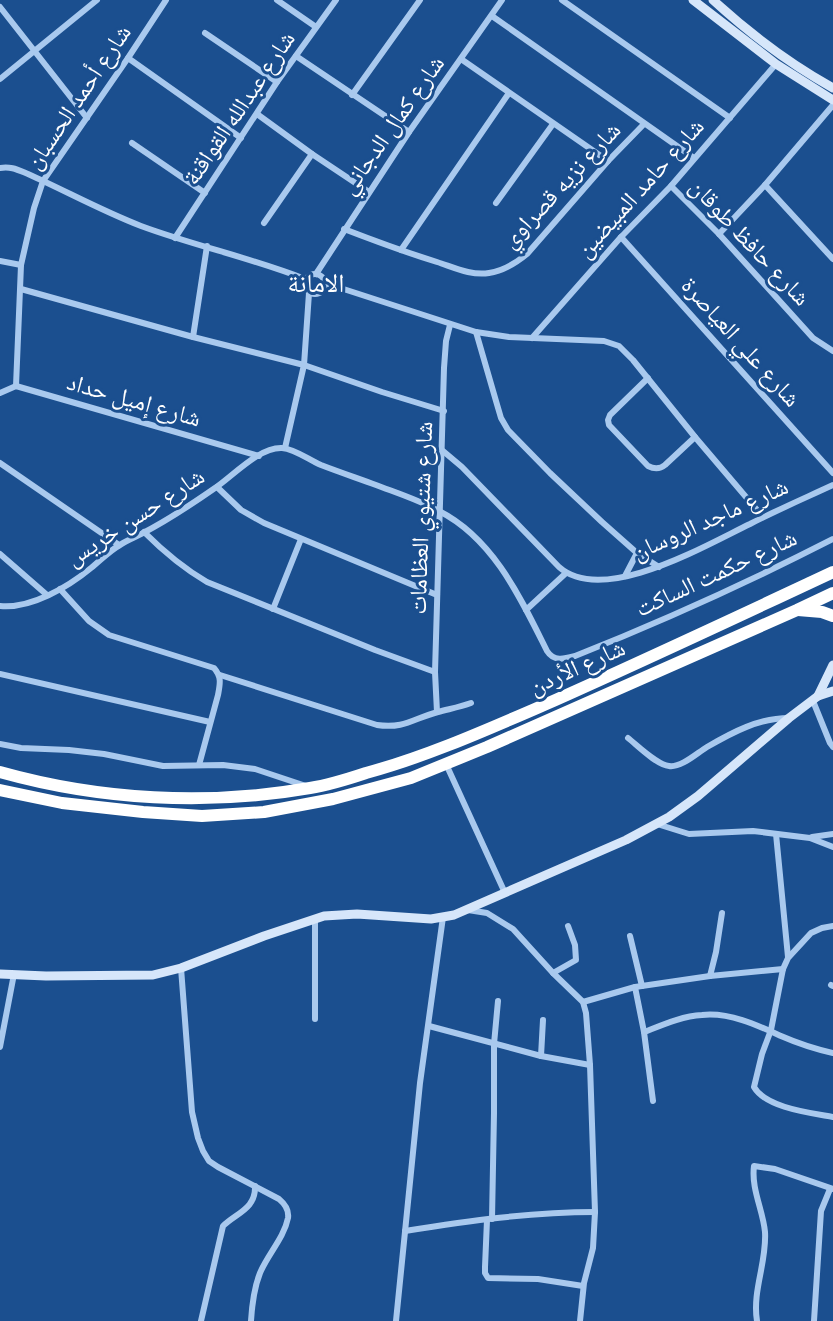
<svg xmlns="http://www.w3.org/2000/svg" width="833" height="1321" viewBox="0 0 833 1321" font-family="Cabin,'Noto Naskh Arabic',sans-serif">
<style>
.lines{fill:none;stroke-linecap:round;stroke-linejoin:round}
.street{stroke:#a9c9ee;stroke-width:6}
.secondary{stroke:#d6e6fa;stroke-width:9}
.highway{stroke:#fff;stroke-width:12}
.labels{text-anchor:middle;stroke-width:6;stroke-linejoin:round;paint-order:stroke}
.street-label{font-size:24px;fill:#fff;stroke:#1b4f8f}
.neighbourhood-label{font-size:26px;fill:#fff;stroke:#1b4f8f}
</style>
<rect width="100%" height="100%" fill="#1b4f8f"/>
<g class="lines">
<!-- street -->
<g class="street">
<path d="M277 0 316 27"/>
<path d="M562 0 730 118"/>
<path d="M0 7 87 118"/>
<path d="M492 16 694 158"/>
<path d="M205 33 277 82"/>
<path d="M296 56 409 132"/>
<path d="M128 58 241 138"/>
<path d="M461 59 608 161"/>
<path d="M0 79 97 0"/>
<path d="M352 95 420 0"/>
<path d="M257 114 312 154 369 192"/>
<path d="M132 143 205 193"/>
<path d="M0 168C11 166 18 170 28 174 66 191 102 211 141 226 195 246 252 258 305 279"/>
<path d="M765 185 833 259"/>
<path d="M671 186 719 234 813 338 833 351"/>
<path d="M496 203 553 124"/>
<path d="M264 223 312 154"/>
<path d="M344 229C375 241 405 252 437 262 453 267 471 276 489 273 504 271 516 263 527 254L608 161 644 124"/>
<path d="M719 234 765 185 833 105"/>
<path d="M621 237 833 473"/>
<path d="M175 238 277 82 336 0"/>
<path d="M401 250 509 93"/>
<path d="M0 261 21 265"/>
<circle cx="315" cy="284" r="10"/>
<path d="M316 274 409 132 502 0"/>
<path d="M325 283 476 332 509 337 604 341 619 346 633 360 695 437 763 517"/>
<path d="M21 289 193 337 304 365 382 392 444 411"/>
<path d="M476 332 496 401 501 418 508 430 550 473 602 522 637 553 659 567"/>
<path d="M193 337 207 246"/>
<path d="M532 338 621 237 671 186 776 64"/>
<path d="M648 378 610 415 608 420 609 425 648 466C654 469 660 469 665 465L695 437"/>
<path d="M16 386 21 265 34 208 43 181 128 58 166 0"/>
<path d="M0 393 16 386 259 456"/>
<path d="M285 448 304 365 309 293"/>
<path d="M443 451 462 467 559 567C603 606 706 545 750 524 777 510 805 498 833 485"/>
<path d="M0 463 119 545"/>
<path d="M217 487 241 510 264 523 437 595"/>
<path d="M144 532C164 552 183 568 207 582L375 650 435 672"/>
<path d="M0 554 47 595"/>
<path d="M625 576 637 553"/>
<path d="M60 589 89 621 109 635 214 668C222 677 220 684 218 695L199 765"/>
<path d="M0 606C31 609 68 587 91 568 100 561 109 551 120 545 127 540 136 537 143 533 168 520 192 504 215 488 233 476 259 447 282 448 295 449 309 460 321 465 339 472 357 478 376 485 397 493 419 500 439 511 494 539 521 599 547 651 554 662 564 659 575 656 663 621 749 582 833 539"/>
<path d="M273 609 301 539"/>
<path d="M526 610 566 573"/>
<path d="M0 674 210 722"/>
<path d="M220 675 377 725C405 729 414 718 438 712 449 709 460 707 471 703"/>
<path d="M813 701 830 743 833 747"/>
<path d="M437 712 435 672 444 368 446 341 450 325"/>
<path d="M628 738C638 746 657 765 669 766 681 768 697 753 707 747 733 732 759 718 789 718"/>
<path d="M0 744 21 748 69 750 104 754 163 766 223 765 255 769 306 786"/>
<path d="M446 764 505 893"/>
<path d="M657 824 689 834 753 831 810 838 833 847"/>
<path d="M776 834 788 957"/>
<path d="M812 837 833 834"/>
<path d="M468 910 487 913 513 929 553 973 583 1002 586 1013 590 1065 595 1212 593 1248 584 1283 580 1321"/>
<path d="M315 919V1019"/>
<path d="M833 926 822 928 811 933 788 958 783 969 771 1030 762 1054 754 1087C766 1108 811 1113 833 1117"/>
<path d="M630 936 642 986"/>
<path d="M181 968 192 1112 198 1138 203 1151 209 1161 218 1167 279 1199C285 1204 289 1211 288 1218 284 1238 268 1254 260 1273 254 1288 252 1305 251 1321"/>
<path d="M553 973 576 960 575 945 568 926"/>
<path d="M710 976 716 952 722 913"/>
<path d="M831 985 833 986"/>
<path d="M635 987 644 1032 653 1101"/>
<path d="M583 1002 635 987 710 976 783 969"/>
<path d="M429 1026 541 1056 590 1065"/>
<path d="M644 1032C662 1025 682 1016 702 1015 729 1012 757 1025 781 1036 797 1043 815 1049 833 1053"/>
<path d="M0 1047 14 974"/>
<path d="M541 1056 543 1020"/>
<path d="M492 1219 494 1113V1044L498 1001"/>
<path d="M487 1220 485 1267V1273L488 1278 538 1279 583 1286"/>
<path d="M405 1231C468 1221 531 1212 595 1212"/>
<path d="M201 1321 223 1226C236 1213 256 1209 255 1186"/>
<path d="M396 1321 420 1083 443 917"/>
<path d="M757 1321C752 1291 767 1262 765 1232 763 1210 751 1189 754 1166L775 1169 833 1189"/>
<path d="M814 1321 821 1211 830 1189"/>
</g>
<!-- secondary -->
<g class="secondary">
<path d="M693 0 776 64 833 100"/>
<path d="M713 0C749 33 790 64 833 88"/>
<path d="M818 696 833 665"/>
<path d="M0 974 46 976 153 975 181 968 264 936 324 916 357 914 431 919 454 915 626 840 669 817 698 796 789 718 818 696 833 691"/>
</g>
<!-- highway -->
<g class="highway">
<path d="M798 610 822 612 833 616"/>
<path d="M0 772C100 800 207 806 310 788 329 785 348 779 366 773 428 756 486 730 544 705 641 662 737 617 833 572"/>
<path d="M0 790 62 803 143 812 202 816 264 812 333 799 411 778 487 747 797 610 833 593"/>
</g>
</g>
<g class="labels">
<!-- street labels -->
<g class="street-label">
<text transform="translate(78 97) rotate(-56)" y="8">شارع أحمد الحسبان</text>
<text transform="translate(239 108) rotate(-56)" y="8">شارع عبدالله القواقنة</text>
<text transform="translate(392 125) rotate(-55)" y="8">شارع كمال الدجاني</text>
<text transform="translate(561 185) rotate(-47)" y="8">شارع نزيه قصراوي</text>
<text transform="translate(640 188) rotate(-48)" y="8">شارع حامد المبيضين</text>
<text transform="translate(750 242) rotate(47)" y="8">شارع حافظ طوقان</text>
<text transform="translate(741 342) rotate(48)" y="8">شارع علي العياصرة</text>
<text transform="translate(134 400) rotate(16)" y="8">شارع إميل حداد</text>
<text transform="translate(135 517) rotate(-33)" y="8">شارع حسن خريس</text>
<text transform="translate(421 518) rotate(-88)" y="8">شارع شتيوي العظامات</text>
<text transform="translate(710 519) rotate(-24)" y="8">شارع ماجد الروسان</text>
<text transform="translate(716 573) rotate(-25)" y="8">شارع حكمت الساكت</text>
<text transform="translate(577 667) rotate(-24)" y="8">شارع الأردن</text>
</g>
<!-- neighbourhood labels -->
<g class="neighbourhood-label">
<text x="316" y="292">الامانة</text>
</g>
</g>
</svg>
